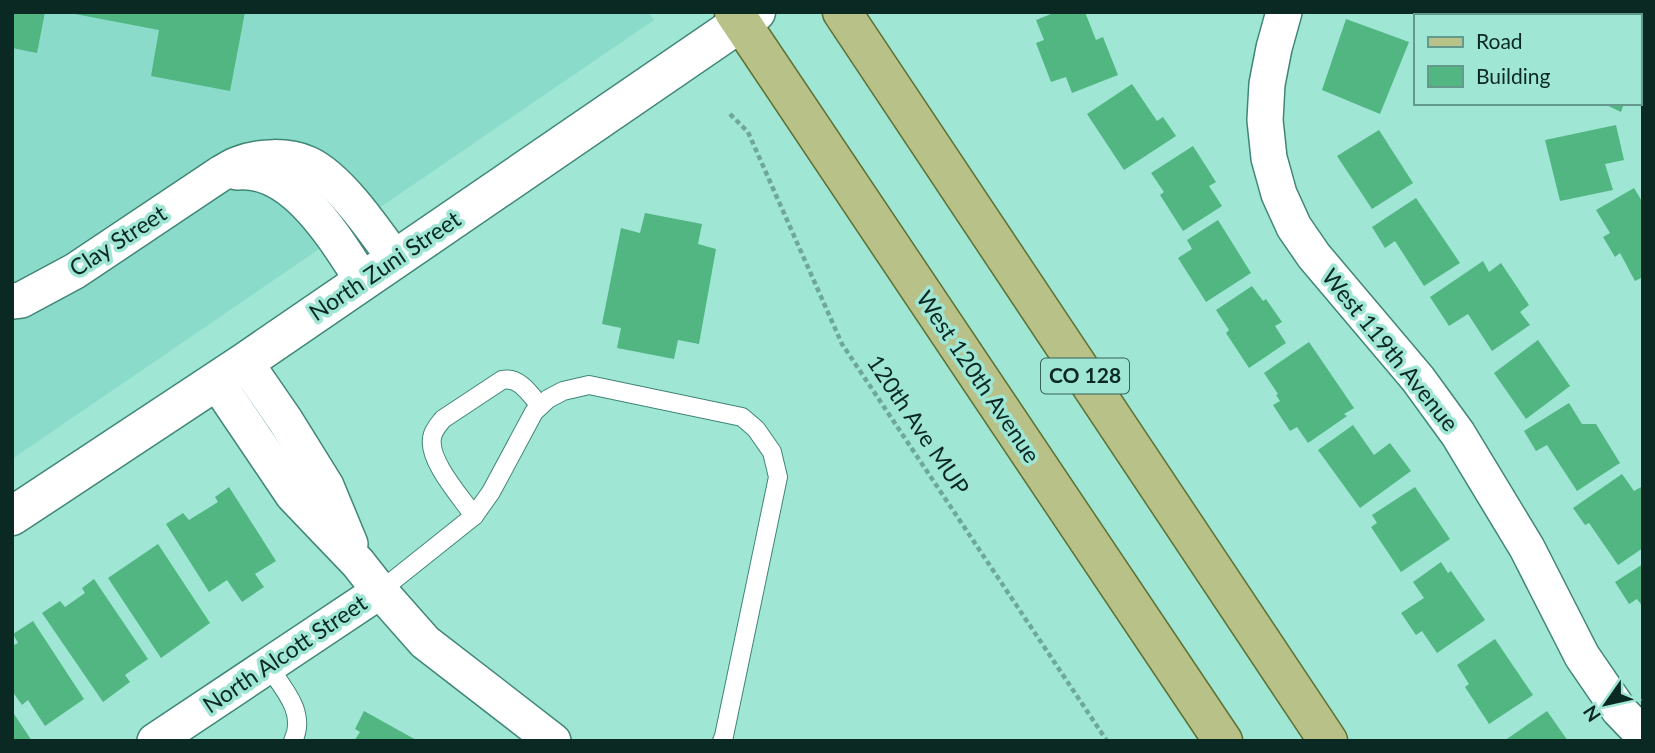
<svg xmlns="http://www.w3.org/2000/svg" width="1655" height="753" viewBox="0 0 1655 753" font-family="Lato,sans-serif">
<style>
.built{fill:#8adbc9}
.building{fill:#51b681}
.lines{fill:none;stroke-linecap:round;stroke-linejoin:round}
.service-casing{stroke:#408677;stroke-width:20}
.minor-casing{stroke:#408677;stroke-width:38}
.tertiary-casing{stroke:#408677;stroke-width:41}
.primary-casing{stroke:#5c7131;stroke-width:41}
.path{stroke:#6fa89b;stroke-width:4.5;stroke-dasharray:5 3.5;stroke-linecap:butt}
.service{stroke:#fff;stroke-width:18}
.minor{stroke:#fff;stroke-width:35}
.tertiary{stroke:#fff;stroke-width:38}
.primary{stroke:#b8c188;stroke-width:38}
.labels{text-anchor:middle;stroke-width:7;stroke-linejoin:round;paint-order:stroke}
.shield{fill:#9fe6d5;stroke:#376258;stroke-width:2}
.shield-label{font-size:21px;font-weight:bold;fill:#0b2923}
.street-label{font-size:23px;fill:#0b2923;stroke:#9fe6d5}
</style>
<rect width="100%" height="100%" fill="#9fe6d5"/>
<!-- built -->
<path class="built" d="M12 12H649L654 20 12 459Z"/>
<!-- building -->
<g class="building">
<path d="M12 12H45L37 53 12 48Z"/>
<path d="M75 12H245L230 91 151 76 159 30 75 14Z"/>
<path d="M1056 12H1085L1096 40 1103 37 1118 75 1072 93 1066 77 1051 82 1036 43 1044 40 1036 20Z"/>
<path d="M1346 19 1409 42 1380 114 1322 90Z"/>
<path d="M1132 84 1157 121 1163 117 1176 136 1124 170 1087 114Z"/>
<path d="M1602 103H1624L1621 112Z"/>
<path d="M1616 125 1624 160 1605 164 1613 190 1560 201 1545 140Z"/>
<path d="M1379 130 1413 183 1372 209 1337 156Z"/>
<path d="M1193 146 1216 182 1209 186 1222 206 1183 231 1160 195 1164 192 1151 173Z"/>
<path d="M1634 188 1643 203V277L1635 281 1620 253 1615 257 1603 237 1610 233 1596 210Z"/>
<path d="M1416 198 1460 263 1424 286 1395 241 1385 248 1372 227Z"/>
<path d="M645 213 702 224 698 244 716 249 699 344 678 340 674 359 617 348 621 328 602 324 621 228 640 233Z"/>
<path d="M1218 220 1251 273 1206 302 1178 258 1192 249 1187 240Z"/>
<path d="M1483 261 1489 272 1501 263 1529 305 1520 312 1530 325 1492 351 1468 314 1449 326 1430 297Z"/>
<path d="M1252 286 1263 301 1266 299 1282 322 1275 326 1286 343 1249 368 1226 333 1229 330 1216 310Z"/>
<path d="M1538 340 1570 386 1526 419 1494 373Z"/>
<path d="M1309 342 1354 408 1344 414 1347 416 1308 443 1297 427 1290 431 1273 405 1280 401 1276 395 1278 394 1264 373Z"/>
<path d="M1569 403 1582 424H1596L1620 463 1577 491 1547 445 1536 451 1524 431Z"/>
<path d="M1353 425 1374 455 1390 443 1411 471 1360 508 1318 450Z"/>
<path d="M1622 474 1634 491 1643 486V548L1618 565 1589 523 1585 525 1573 508Z"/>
<path d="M229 487 276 561 255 574 264 587 242 602 227 580 209 592 166 524 183 513 189 520 218 502 215 497Z"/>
<path d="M1415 487 1450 539 1401 572 1371 527 1377 523 1372 515Z"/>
<path d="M158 544 210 623 161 658 108 578Z"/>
<path d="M1441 562 1448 573 1451 571 1485 620 1437 653 1422 631 1416 635 1401 613 1424 598 1413 582Z"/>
<path d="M1643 564V607L1637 599 1629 604 1615 582Z"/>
<path d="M94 579 148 659 125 675 130 682 103 702 42 613 60 601 65 607 85 593 82 588Z"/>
<path d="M33 621 84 699 45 726 28 700 22 705 12 691V646L18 643 13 634Z"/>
<path d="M1495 639 1533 695 1489 724 1465 687 1469 684 1457 665Z"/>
<path d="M12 711 32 741H12Z"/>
<path d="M364 711 418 741H354L360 732 355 729Z"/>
<path d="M1547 711 1568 741H1504Z"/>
</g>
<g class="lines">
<defs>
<g id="service">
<path d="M474 516C461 497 428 461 432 438 433 430 439 424 443 419L502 380C519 376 530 394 540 406"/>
<path d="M380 591 474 516 491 492 534 412 548 399 563 391 589 385 742 417 756 429 772 452 778 477 724 736 722 741"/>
<path d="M268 666C283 688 307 713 293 741"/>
</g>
<g id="minor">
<path d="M1284 12 1274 48 1267 84 1265 120 1269 158 1279 194 1294 227 1314 256 1418 379 1458 434 1527 548 1582 656 1619 710 1643 735"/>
<path d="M237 172C294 166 336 240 363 281"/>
<path d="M12 301 21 300 75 271 220 174C226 171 232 166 239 164 259 156 288 155 308 164 339 178 375 231 395 259"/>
<path d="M245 362 285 420 326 486 350 544"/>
<path d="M216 381 293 495 358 563 380 591 425 642 553 741"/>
<path d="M155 741 380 591"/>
</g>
<path id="tertiary" d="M12 516 245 362 756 12"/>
<g id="primary">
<path d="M734 12 1223 741"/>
<path d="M842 12 1328 741"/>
</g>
</defs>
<!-- service casing -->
<use href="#service" class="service-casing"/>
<!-- minor casing -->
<use href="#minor" class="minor-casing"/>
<!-- tertiary casing -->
<use href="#tertiary" class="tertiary-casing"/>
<!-- primary casing -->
<use href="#primary" class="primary-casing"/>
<!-- path -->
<path class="path" d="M730 114 748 132 842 344 1107 741"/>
<!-- service -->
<use href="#service" class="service"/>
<!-- minor -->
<use href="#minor" class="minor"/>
<!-- tertiary -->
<use href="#tertiary" class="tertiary"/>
<!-- primary -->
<use href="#primary" class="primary"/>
</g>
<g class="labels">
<!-- shield labels -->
<rect class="shield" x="1041" y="358.5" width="88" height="35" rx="5"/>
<g class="shield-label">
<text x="1085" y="383">CO 128</text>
</g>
<!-- street labels -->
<g class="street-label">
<text transform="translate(118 241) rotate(-33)" y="8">Clay Street</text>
<text transform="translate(385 266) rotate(-34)" y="8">North Zuni Street</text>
<text transform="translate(1390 350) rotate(51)" y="8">West 119th Avenue</text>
<text transform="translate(978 377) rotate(56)" y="8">West 120th Avenue</text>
<text transform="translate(918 425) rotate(56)" y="8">120th Ave MUP</text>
<text transform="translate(285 654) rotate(-34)" y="8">North Alcott Street</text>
</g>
</g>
<!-- border -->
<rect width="1655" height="753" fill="none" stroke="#0b2923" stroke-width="28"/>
<!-- legend -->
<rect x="1414" y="14" width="228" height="91" fill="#9fe6d5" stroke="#649a8e" stroke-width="2"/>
<rect x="1428" y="37" width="35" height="10" fill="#b8c188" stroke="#649a8e" stroke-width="2"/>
<text x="1476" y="49" font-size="21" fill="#0b2923">Road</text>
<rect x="1428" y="66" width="35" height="21" fill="#51b681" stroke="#649a8e" stroke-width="2"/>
<text x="1476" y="84" font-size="21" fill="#0b2923">Building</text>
<!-- north arrow -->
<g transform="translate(1606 704) rotate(236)" stroke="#9fe6d5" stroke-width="5" paint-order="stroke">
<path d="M0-5L12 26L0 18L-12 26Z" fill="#0b2923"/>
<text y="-10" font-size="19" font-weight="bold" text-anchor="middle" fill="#0b2923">N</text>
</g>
</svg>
